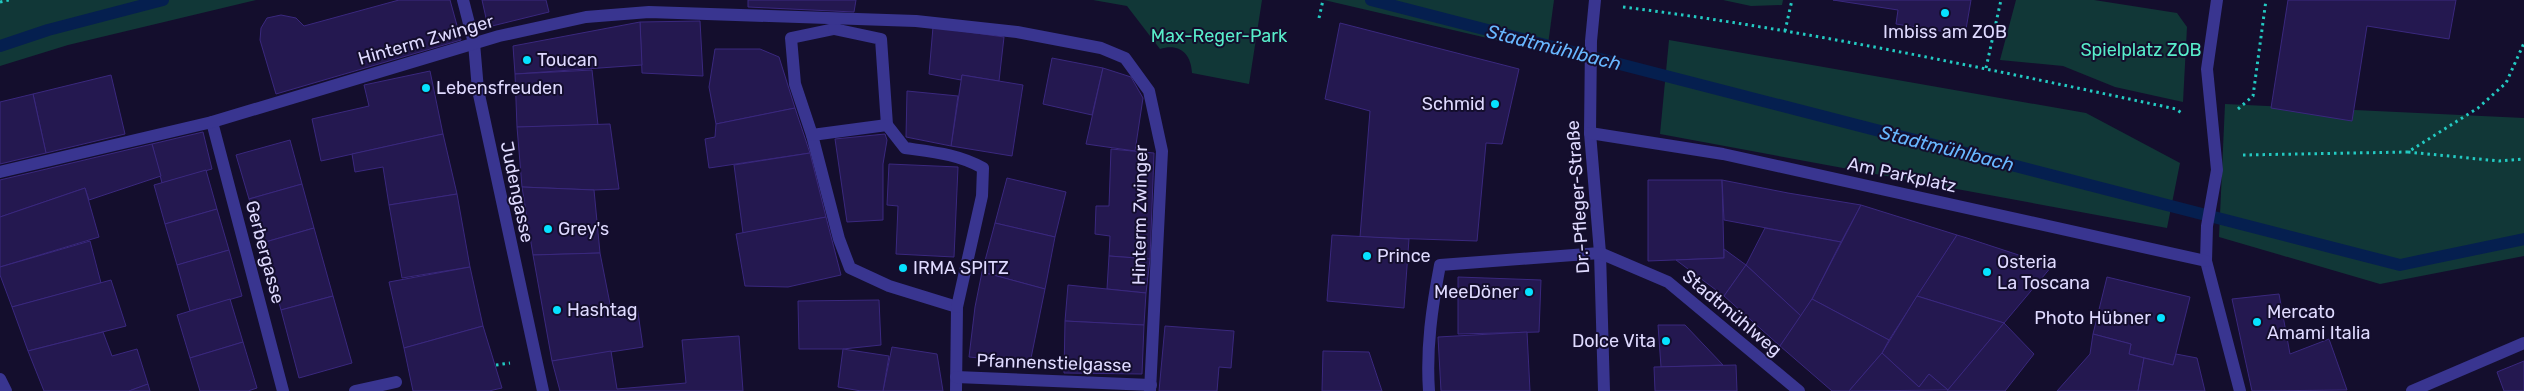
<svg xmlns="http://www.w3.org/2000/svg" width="2524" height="391" viewBox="0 0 2524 391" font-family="Rubik,sans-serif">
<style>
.green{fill:#113737}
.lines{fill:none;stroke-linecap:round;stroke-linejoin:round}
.stream{stroke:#051f4f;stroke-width:12}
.building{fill:#241850;stroke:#3a287e}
.path{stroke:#23cac2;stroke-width:3;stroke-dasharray:2.5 4;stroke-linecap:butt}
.minor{stroke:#393590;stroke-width:12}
.poi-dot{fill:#06e2ff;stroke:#140e2d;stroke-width:2}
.labels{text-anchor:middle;stroke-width:4;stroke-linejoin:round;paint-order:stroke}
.poi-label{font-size:18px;fill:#dfdaff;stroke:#140e2d;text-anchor:start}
.park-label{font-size:18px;fill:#58edca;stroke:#140e2d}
.street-label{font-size:18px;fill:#dfdaff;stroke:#140e2d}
.water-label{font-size:19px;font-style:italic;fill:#68b7ff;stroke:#140e2d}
</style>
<rect width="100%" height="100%" fill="#140e2d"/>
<!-- green -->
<g class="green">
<path d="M0 0H256L68 45 0 66Z"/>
<path d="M1093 0H1262L1249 84 1192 73C1191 53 1179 43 1160 49L1127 6Z"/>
<path d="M1324 0H1554L1547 52Z"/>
<path d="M1723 0H1783L1782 5 1751 6Z"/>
<path d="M2016 0H2094L2177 13 2187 27 2183 102 2115 87 2063 66 2000 60Z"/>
<path d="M1669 40 2086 113 2180 163 2167 228 1660 134Z"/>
<path d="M2225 104 2524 118V256L2380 284 2219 237Z"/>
</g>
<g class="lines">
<!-- stream -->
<g class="stream">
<path d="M1371 0 2400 265 2524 239"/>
<path d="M0 46 48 30 163 0"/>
</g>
</g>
<!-- building -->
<g class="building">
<path d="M399 0H450L461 40 276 94 260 40 261 28 267 18 281 15 296 18 304 26Z"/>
<path d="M482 0H546L549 12 488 27Z"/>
<path d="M748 0H856L854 12 748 7Z"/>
<path d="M1833 0H1971L1965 35 1896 24 1898 10Z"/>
<path d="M2288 0H2456L2449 39 2367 26 2352 121 2271 108Z"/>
<path d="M700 21 703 76 642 73 640 22Z"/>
<path d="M640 22 642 65 515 74 513 46Z"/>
<path d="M1340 23 1519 69 1502 144 1486 143 1477 241 1360 237 1370 111 1325 99Z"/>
<path d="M933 27 1004 37 999 81 962 75 961 80 929 74Z"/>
<path d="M715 49H760L779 57 795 108 716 124 709 87Z"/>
<path d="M1052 58 1103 68 1092 115 1043 104Z"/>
<path d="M1103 68 1131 77 1143 98 1135 151 1086 144Z"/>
<path d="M592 70 598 125 517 127 515 74Z"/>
<path d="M430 71 443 134 321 161 312 119 369 106 364 85Z"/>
<path d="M111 75 125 134 46 153 33 94Z"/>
<path d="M962 75 1023 85 1012 156 951 146Z"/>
<path d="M907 91 958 96 951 146 906 137Z"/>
<path d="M33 94 46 153 0 164V102Z"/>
<path d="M795 108 810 153 709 168 705 139 715 137 716 124Z"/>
<path d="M610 124 619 189 594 190 522 187 517 127Z"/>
<path d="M203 132 212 169 162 183 152 144Z"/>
<path d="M443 134 457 194 389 205 383 167 355 172 352 154Z"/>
<path d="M885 134 887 140 883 164V220L847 222 835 139Z"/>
<path d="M290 140 302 184 249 199 236 155Z"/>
<path d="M152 144 161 176 89 200 85 188 0 217V180Z"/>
<path d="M1111 149 1154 153 1150 259 1109 256 1110 236 1095 234 1096 206H1109Z"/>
<path d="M810 153 826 217 743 233 734 165Z"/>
<path d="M889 164 958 167 954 257 896 254 898 206 887 205Z"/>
<path d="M206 170 217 209 165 224 154 185Z"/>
<path d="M1007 178 1066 192 1055 237 995 223Z"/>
<path d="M1648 180H1722L1724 258 1648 261Z"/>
<path d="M1722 180 1788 193 1861 205 1841 242 1724 220Z"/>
<path d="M302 184 314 228 262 243 249 199Z"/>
<path d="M522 187 594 190 600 253 533 255Z"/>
<path d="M85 188 99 237 0 267V217Z"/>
<path d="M457 194 470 267 402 278 389 205Z"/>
<path d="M1861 205 1957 235 1889 340 1812 299Z"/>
<path d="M217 209 229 250 177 265 165 224Z"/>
<path d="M826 217 841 275 788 287 745 286 736 234Z"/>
<path d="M995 223 1055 237 1045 289 982 272Z"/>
<path d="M314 228 333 296 281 310 262 243Z"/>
<path d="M1765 228 1841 242 1812 299 1801 316 1746 265Z"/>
<path d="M1332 235 1409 239 1404 308 1327 301Z"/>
<path d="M1957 235 1967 238 2052 266 2004 323 1917 296Z"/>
<path d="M90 241 101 283 12 307 0 275V267Z"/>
<path d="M1724 249 1746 265 1724 296 1676 260 1724 258Z"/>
<path d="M229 250 242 296 190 311 177 265Z"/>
<path d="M600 253 611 309 637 306 643 347 552 361 533 255Z"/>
<path d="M1109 256 1150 259 1146 293 1107 289Z"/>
<path d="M1746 265 1801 316 1780 346 1724 296Z"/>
<path d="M470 267 483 326 404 348 389 282Z"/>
<path d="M982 272 1045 289 1030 363 969 357 975 307Z"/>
<path d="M1458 277 1541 280 1539 332 1458 334Z"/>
<path d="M2107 277 2190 297 2173 365 2129 354 2131 344 2093 334Z"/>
<path d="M111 280 126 326 28 351 12 307Z"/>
<path d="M1068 285 1146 293 1144 325 1065 321Z"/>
<path d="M2279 294 2290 354 2329 339 2347 390 2252 391 2232 299Z"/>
<path d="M333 296 352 363 299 378 281 310Z"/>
<path d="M1917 296 2004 323 1948 390 1929 374 1919 387 1882 353Z"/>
<path d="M230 299 243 342 190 358 177 315Z"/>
<path d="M1812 299 1889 340 1882 353 1849 391H1832L1780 346Z"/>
<path d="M879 300 881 345 843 349H799L798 301Z"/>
<path d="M1065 321 1144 325 1142 374 1064 373Z"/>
<path d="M2004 323 2034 354 2005 391H1947Z"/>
<path d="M1658 325H1685L1723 365 1661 367Z"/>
<path d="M483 326 502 388 489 391H413L404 348Z"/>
<path d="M1165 326 1234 331 1231 368 1219 367 1217 391H1159Z"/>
<path d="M103 332 112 356 137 349 148 384 129 391H44L28 351Z"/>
<path d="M1527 332 1530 391H1441L1438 337Z"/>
<path d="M2093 334 2131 344 2129 354 2144 358 2138 391H2057L2090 354Z"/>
<path d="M739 336 743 391H560L552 361 611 351 617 389 686 383 682 340Z"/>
<path d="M243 342 257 388 248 391H200L190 358Z"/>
<path d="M892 347 937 354 943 391H883Z"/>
<path d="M843 349 889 356 883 391H861L838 387Z"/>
<path d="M1323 351 1369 352 1382 391H1322Z"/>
<path d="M1882 353 1919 387 1929 374 1948 390 1849 391Z"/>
<path d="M2176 354 2197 358 2205 391H2138L2144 358 2173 365Z"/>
<path d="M2524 361V391H2504L2497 372Z"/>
<path d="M1736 365 1737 391H1655L1654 367Z"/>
<path d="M148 384 150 391H129Z"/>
</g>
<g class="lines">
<!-- path -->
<g class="path">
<path d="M0 2 9 0"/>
<path d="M1623 7C1809 30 1993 70 2176 109L2183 114"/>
<path d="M1319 18 1323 0"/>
<path d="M1785 31 1792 0"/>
<path d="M1986 68 2001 0"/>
<path d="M2238 109 2253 96 2266 0"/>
<path d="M2408 152 2499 161 2524 159"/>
<path d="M2243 155 2408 152 2478 108 2506 83 2524 43"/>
<path d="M496 365 510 363"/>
</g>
<!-- minor -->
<g class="minor">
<path d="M463 0 474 43 478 90 543 391"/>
<path d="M1595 0 1591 41 1590 133 1600 253 1604 391"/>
<path d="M2217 0 2207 69 2217 170 2207 226 2206 261 2240 391"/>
<path d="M835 19 834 29 791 38 795 84 812 135 839 239 850 268 889 286 957 307 956 391"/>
<path d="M834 29 881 39 887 125"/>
<path d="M212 122 283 391"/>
<path d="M1590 133 1723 154 2206 261"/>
<path d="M812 135 887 125 905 148C933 152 958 154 983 168L982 196 957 307"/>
<path d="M0 172 212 122 499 36 586 17 649 12 916 21 1017 32 1101 48 1125 58 1149 91 1162 151 1150 391"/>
<path d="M956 377 1151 385"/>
<path d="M0 379 6 391"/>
<path d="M355 391 396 382"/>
<path d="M1429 391C1426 348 1432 307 1440 265L1600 253 1668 282 1799 391"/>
<path d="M2412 391 2524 343"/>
</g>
</g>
<!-- markers -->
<g class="poi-dot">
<circle cx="1945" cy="13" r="5"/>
<circle cx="527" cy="60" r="5"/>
<circle cx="426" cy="88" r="5"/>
<circle cx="1495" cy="104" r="5"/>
<circle cx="548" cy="229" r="5"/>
<circle cx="1367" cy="256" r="5"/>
<circle cx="903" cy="268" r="5"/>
<circle cx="1987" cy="272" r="5"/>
<circle cx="1529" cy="292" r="5"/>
<circle cx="557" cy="310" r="5"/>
<circle cx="2161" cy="318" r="5"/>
<circle cx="2257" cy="322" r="5"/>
<circle cx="1666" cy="341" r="5"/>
</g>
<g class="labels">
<!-- poi labels -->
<g class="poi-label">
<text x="1945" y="38" text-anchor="middle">Imbiss am ZOB</text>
<text x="537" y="66">Toucan</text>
<text x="436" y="94">Lebensfreuden</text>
<text x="1485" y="110" text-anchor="end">Schmid</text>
<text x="558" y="235">Grey's</text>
<text x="1377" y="262">Prince</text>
<text x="1997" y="268">Osteria<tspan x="1997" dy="21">La Toscana</tspan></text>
<text x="913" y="274">IRMA SPITZ</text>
<text x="1519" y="298" text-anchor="end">MeeDöner</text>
<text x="567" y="316">Hashtag</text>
<text x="2267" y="318">Mercato<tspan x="2267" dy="21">Amami Italia</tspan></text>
<text x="2151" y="324" text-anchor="end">Photo Hübner</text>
<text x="1656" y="347" text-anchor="end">Dolce Vita</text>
</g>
<!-- park labels -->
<g class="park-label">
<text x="1219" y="42">Max-Reger-Park</text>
<text x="2141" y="56">Spielplatz ZOB</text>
</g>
<!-- street labels -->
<g class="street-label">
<text transform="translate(426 40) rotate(-16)" y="6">Hinterm Zwinger</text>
<text transform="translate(1902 175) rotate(12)" y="6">Am Parkplatz</text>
<text transform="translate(517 192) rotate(78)" y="6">Judengasse</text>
<text transform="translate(1578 197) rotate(-94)" y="6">Dr.-Pfleger-Straße</text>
<text transform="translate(1140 215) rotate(-89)" y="6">Hinterm Zwinger</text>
<text transform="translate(265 252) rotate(75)" y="6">Gerbergasse</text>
<text transform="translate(1732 313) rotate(40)" y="6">Stadtmühlweg</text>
<text transform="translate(1054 363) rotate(2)" y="6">Pfannenstielgasse</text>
</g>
<!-- water labels -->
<g class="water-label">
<text transform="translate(1554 47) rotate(14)" y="7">Stadtmühlbach</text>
<text transform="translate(1947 148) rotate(14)" y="7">Stadtmühlbach</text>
</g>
</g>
</svg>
